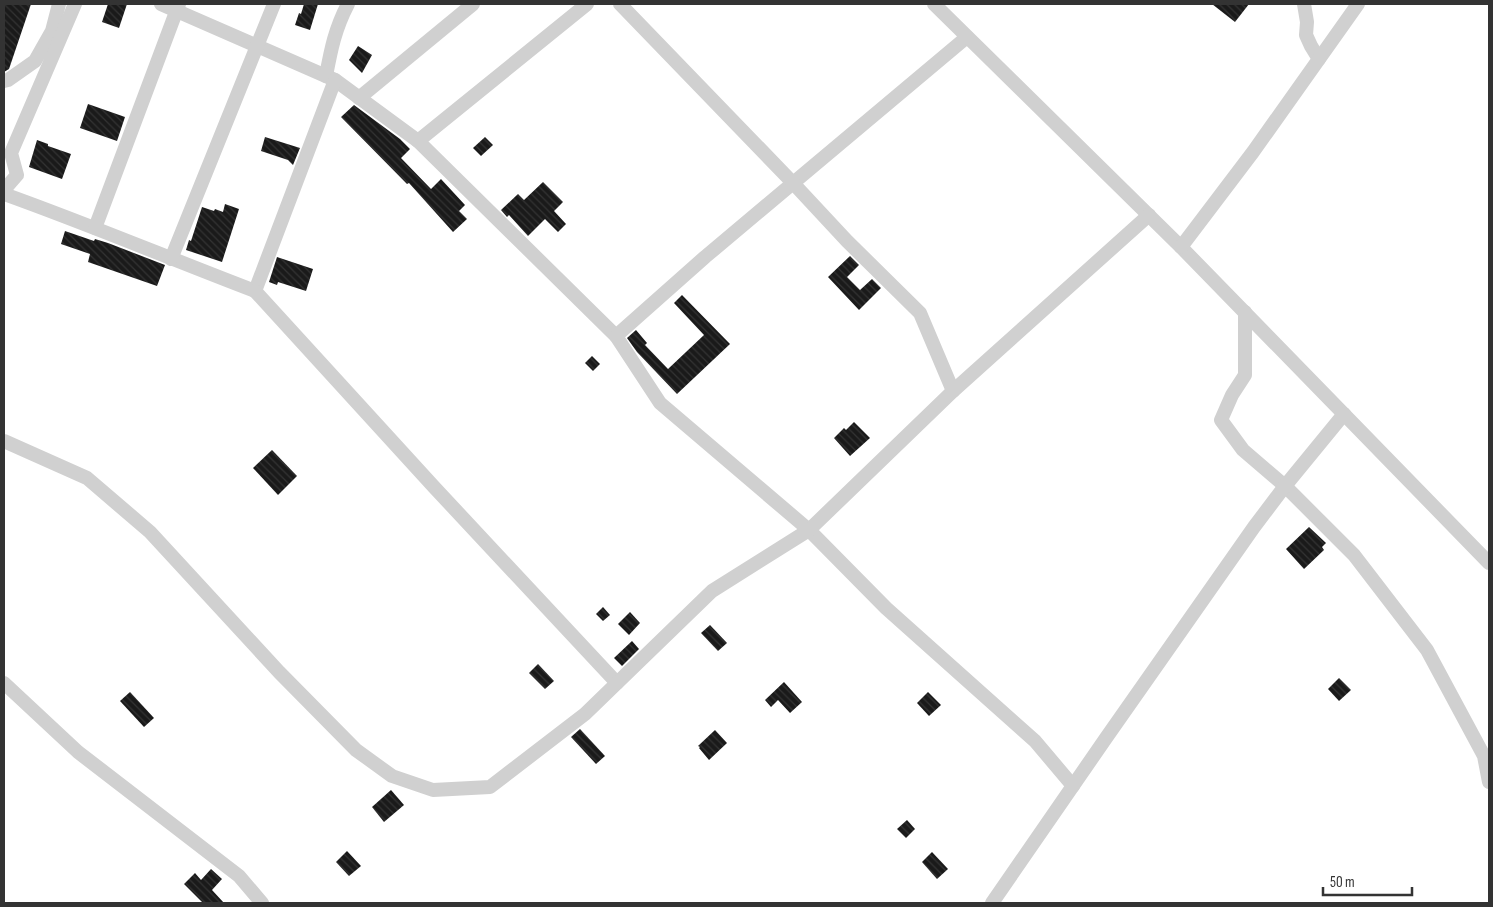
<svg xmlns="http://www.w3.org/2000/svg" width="1493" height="907" viewBox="0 0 1493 907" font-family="'Sofia Sans Condensed',sans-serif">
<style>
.building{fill:url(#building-back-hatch)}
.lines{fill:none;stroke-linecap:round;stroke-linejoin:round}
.street{stroke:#d0d0d0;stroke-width:14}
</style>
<defs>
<pattern id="building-back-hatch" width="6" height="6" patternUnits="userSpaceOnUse" patternTransform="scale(1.25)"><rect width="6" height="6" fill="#1a1a1a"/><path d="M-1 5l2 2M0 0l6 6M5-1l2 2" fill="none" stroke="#333"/></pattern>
</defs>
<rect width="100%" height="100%" fill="#fff"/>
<!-- building -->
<g class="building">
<path d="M4 4H31L9 69 4 72Z"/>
<path d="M108 4H127L119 28 102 22Z"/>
<path d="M304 4H318L310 30 295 25 299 13 301 14Z"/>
<path d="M1212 4H1249L1235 22Z"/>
<path d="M358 46 372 55 362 73 349 60Z"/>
<path d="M88 104 125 117 117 141 80 128Z"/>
<path d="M354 105 400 139 410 149 401 158 431 189 441 179 465 205 459 211 467 219 453 232 409 183 407 184 341 117Z"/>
<path d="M265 137 300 148 293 165 288 160 261 151Z"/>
<path d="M485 137 493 145 481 156 473 148Z"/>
<path d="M37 140 48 144V146L71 154 62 179 29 167Z"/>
<path d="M543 182 563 202 554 211 566 224 558 232 545 219 528 236 509 215 507 217 501 210 518 194 524 200Z"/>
<path d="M225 204 239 209 222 262 186 250 189 240 191 241 202 207 214 211 215 209 223 212Z"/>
<path d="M65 231 94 241 95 239 108 243 165 265 157 286 88 262 90 254 61 244Z"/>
<path d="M850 256 859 265 847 277 860 290 872 279 881 288 859 310 828 277Z"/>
<path d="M277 257 313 269 306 291 278 282 277 285 269 282Z"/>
<path d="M682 295 730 344 677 394 637 352 627 338 636 330 647 343 645 345 668 369 704 335 674 303Z"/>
<path d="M592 356 600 364 593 371 585 363Z"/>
<path d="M854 422 870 438 850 456 834 438 844 428 846 430Z"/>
<path d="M272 450 297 476 278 495 253 468Z"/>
<path d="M1309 527 1326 543 1322 547 1324 550 1304 569 1286 549Z"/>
<path d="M603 607 610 615 603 621 596 614Z"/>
<path d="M630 612 640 623 629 635 618 624Z"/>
<path d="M710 625 727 643 718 651 701 633Z"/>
<path d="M632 641 639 649 622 666 614 658Z"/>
<path d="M538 664 554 681 545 689 529 673Z"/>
<path d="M1339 678 1351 690 1339 701 1328 689Z"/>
<path d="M784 682 802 702 790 713 778 700 771 707 765 700Z"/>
<path d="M130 692 154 718 144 727 120 701Z"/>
<path d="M928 692 941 705 929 716 917 703Z"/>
<path d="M580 729 605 756 596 764 571 737Z"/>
<path d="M715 730 727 743 709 760 699 748 700 747 698 746Z"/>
<path d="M391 790 404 805 384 822 372 807Z"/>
<path d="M907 820 915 829 906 838 897 829Z"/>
<path d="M347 851 361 866 349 876 336 862Z"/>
<path d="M932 852 948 869 937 879 922 862Z"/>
<path d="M211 869 222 879 212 890 224 903H203L184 884 195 873 201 880Z"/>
</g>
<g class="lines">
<!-- street -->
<g class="street">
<path d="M161 4 335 80 418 141"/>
<path d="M587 4 418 141 616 336 705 257 967 37"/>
<path d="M620 4 793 183 847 241 920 313 953 391"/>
<path d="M934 4 1181 247 1489 563"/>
<path d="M1304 4 1307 22 1306 35 1311 46 1319 59"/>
<path d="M326 76C331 49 335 29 348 4"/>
<path d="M4 81 8 80 35 61 52 31 59 4"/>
<path d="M359 98 473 4"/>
<path d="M4 190 17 175 11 153 75 4"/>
<path d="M4 194C88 224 171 259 255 291L335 80"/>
<path d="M95 228 179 4"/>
<path d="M1181 247 1253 152 1358 4"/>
<path d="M171 259 274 4"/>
<path d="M255 291 434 487 617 683"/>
<path d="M1245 312V375L1232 395 1221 420 1243 450 1285 486 1354 555 1427 650 1484 756 1489 782"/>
<path d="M616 336 660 403 809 530 886 608 1035 741 1073 786"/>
<path d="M4 441 87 478 150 532 279 672 356 750 392 776 433 790 490 787 585 714 712 591 809 530 953 391 1149 215"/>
<path d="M4 683 78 752 239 876 262 903"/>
<path d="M992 903 1106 738 1254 527 1285 486 1344 414"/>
</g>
</g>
<!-- border -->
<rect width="1493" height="907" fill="none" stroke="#333333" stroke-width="10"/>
<!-- scale -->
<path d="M1323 887v8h89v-8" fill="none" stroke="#333333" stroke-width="2.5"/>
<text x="1330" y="887" font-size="15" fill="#333333" stroke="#ffffff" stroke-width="4" paint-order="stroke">50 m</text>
</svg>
